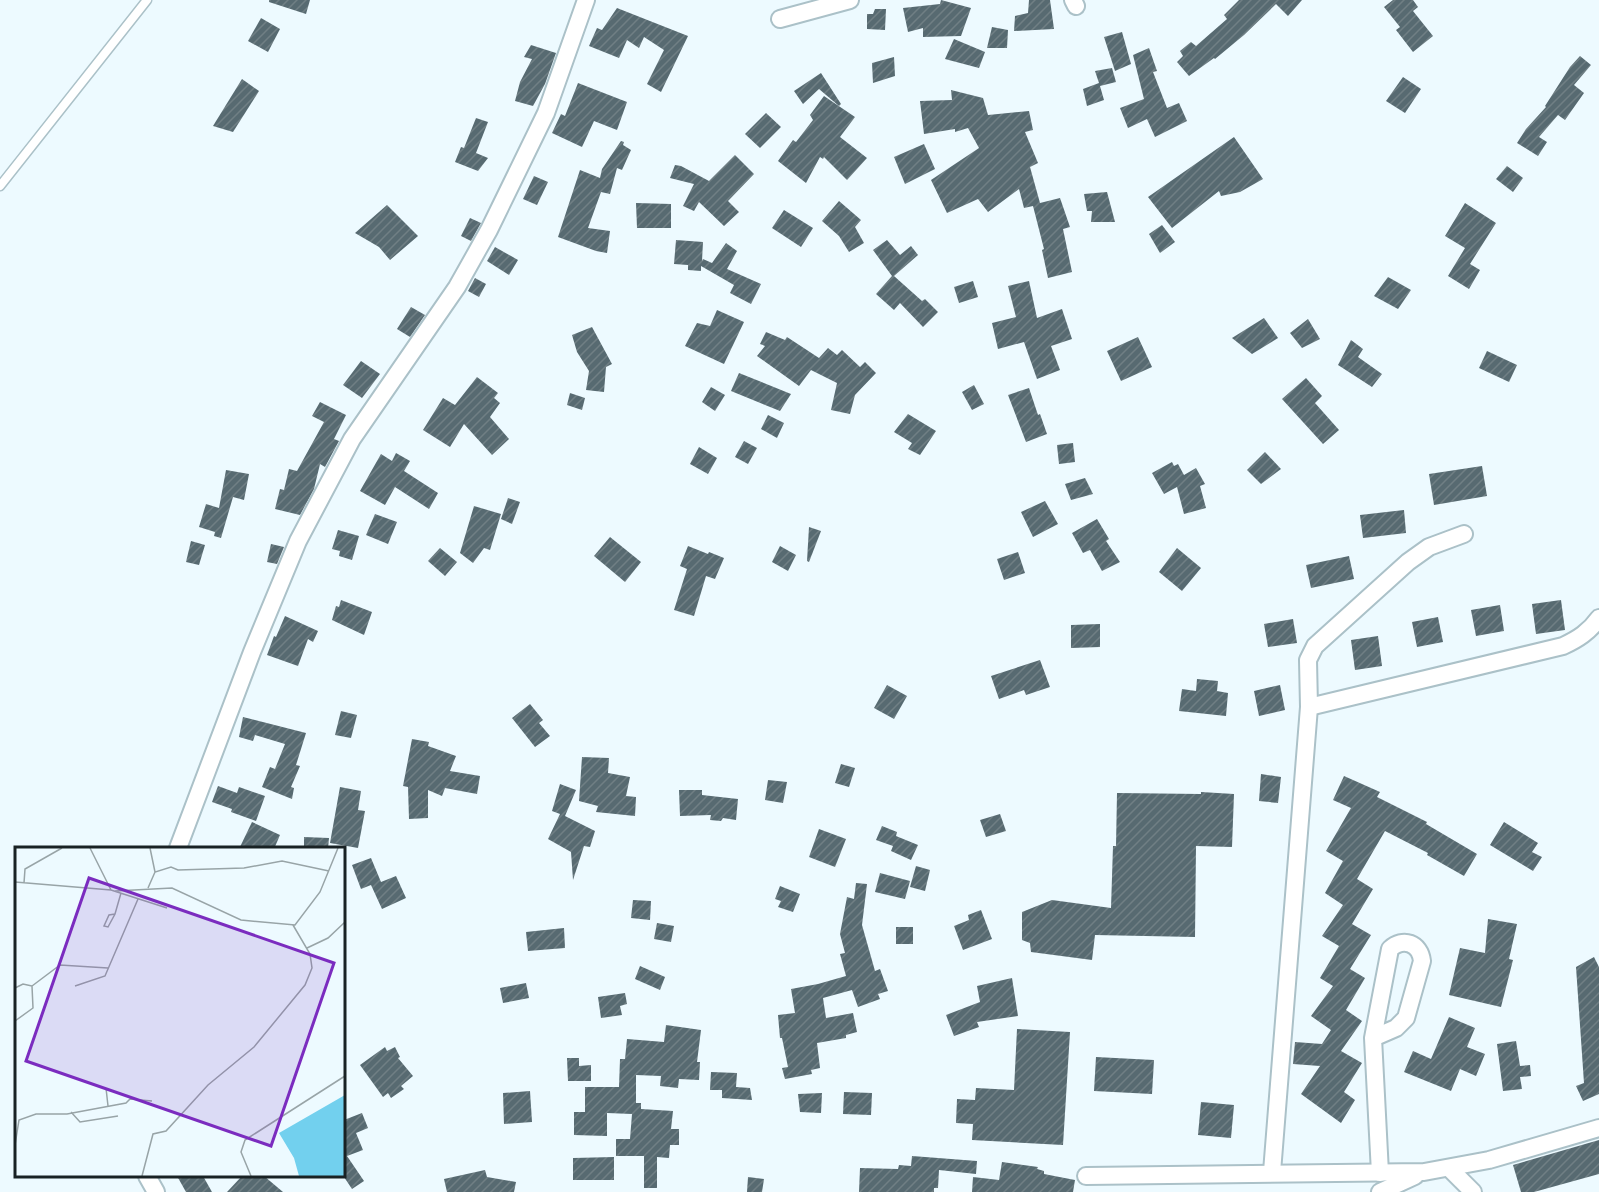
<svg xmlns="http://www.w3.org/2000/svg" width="1599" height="1192" viewBox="0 0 1599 1192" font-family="'Alegreya Sans',sans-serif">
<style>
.building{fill:url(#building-hatch)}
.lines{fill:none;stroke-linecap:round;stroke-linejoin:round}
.service-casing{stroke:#abc1c8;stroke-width:11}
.minor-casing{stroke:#abc1c8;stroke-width:20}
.service{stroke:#fff;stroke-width:8}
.minor{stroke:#fff;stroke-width:16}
.inset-road{fill:none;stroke:#98a4a7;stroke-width:1.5}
.view{fill:#7b2cbf;fill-opacity:0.15;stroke:#7b2cbf;stroke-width:3}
.inset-edge{fill:none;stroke:#192224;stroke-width:3}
</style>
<defs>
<pattern id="building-hatch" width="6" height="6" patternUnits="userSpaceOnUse" patternTransform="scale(1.5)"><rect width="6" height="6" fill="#576a71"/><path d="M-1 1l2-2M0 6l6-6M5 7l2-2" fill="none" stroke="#707f84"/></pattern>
</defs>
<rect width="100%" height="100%" fill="#edfaff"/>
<!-- building -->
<g class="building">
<path d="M269 0H310L306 14 269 2Z"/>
<path d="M941 0 971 8 961 36 923 37V28L908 32 903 8 940 4Z"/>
<path d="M1029 0H1050L1054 29 1014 31 1015 16 1028 13Z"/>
<path d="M1239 0H1302L1288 16 1276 4 1244 35 1215 59 1214 58 1189 76 1177 62 1183 56 1180 51 1191 42 1196 46 1227 19 1224 15Z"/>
<path d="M1393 0H1413L1418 7 1413 11 1433 36 1413 52 1396 30 1400 27 1384 7Z"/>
<path d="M617 8 688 36 661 92 647 84 664 50 644 37 639 48 627 40 619 58 589 46 597 28 602 30Z"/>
<path d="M875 9H886L885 30 867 29V14H873Z"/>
<path d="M261 18 280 29 268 52 248 41Z"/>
<path d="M992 27 1008 30 1007 48H987Z"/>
<path d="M1122 32 1131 64 1115 71 1104 37Z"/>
<path d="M954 39 985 52 979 68 945 59Z"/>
<path d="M531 45 556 53 545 84 533 106 515 101 520 82 532 59 524 57Z"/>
<path d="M1149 48 1157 71 1153 72 1167 108 1179 103 1187 121 1155 137 1147 119 1128 128 1120 108 1144 99 1133 55Z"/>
<path d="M1580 56 1591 65 1574 85 1584 93 1565 120 1558 115 1539 137 1547 142 1538 156 1517 143 1526 129 1546 107 1545 106 1570 67Z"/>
<path d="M894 57 895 76 873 83 872 63Z"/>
<path d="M1112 68 1116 82 1100 86 1104 100 1087 106 1083 89 1099 83 1095 71Z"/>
<path d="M821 73 841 104 839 106 819 89 803 104 794 91Z"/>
<path d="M1403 77 1421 89 1405 113 1386 101Z"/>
<path d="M242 79 259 91 233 132 213 126Z"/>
<path d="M578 83 627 102 617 130 594 121 582 147 552 133 561 114 565 116Z"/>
<path d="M951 90 983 98 988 115 1029 111 1033 130 1025 132 1038 163 1030 167 1040 203 1060 198 1070 227 1063 229 1072 272 1048 278 1042 250 1044 249 1033 206 1024 208 1019 189 988 212 978 199 947 213 931 180 979 148 968 128 955 132V129L924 134 920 101 952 100Z"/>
<path d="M824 96 855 117 840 137 867 158 847 180 824 157 823 159 820 157 806 183 778 161 793 140 796 142 813 120 810 115Z"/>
<path d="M766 113 781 127 760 148 745 134Z"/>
<path d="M476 118 488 122 476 153 488 158 478 171 455 162 461 147 464 148Z"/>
<path d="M1234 137 1263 179 1240 192 1221 196 1219 191 1172 228 1148 197Z"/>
<path d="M621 141 624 142 623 145 631 150 622 170 617 168 610 194 601 192 588 228 610 231 607 253 596 251 558 237 580 170 600 178 602 169Z"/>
<path d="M924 144 935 169 905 184 894 157Z"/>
<path d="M735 155 754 174 728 201 739 212 724 226 699 202 694 211 683 206 694 184 670 178 675 165 681 166 709 181Z"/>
<path d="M1507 166 1523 178 1513 192 1496 179Z"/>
<path d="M534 176 548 182 537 205 523 199Z"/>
<path d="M1107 192 1115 222H1091L1092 211H1087L1084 194Z"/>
<path d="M839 201 861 220 855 227 864 243 849 252 839 236 822 221Z"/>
<path d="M636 203 671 204V228H637Z"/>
<path d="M1465 203 1496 223 1470 264 1480 270 1469 289 1448 276 1465 248 1445 236Z"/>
<path d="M387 205 418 236 390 260 379 247 355 233Z"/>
<path d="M784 210 813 228 801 247 772 228Z"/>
<path d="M470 218 481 223 471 241 461 236Z"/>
<path d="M1162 225 1175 242 1160 253 1149 234Z"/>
<path d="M676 240 703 242 702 261 703 259 712 263 726 243 737 251 727 269 761 284 751 304 730 293 734 285 701 266V271L688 270V265L674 264Z"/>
<path d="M887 240 900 255 911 246 918 255 894 276 922 301 925 299 938 312 923 327 900 303 894 310 876 294 892 276 873 250Z"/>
<path d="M495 247 518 260 509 275 487 261Z"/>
<path d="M1388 277 1411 290 1398 309 1374 296Z"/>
<path d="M475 278 486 284 479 297 468 291Z"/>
<path d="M973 281 978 297 959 303 954 287Z"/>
<path d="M1029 281 1037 318 1062 309 1072 339 1051 346 1060 370 1037 379 1024 342 998 349 992 323 1016 317 1008 286Z"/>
<path d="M411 307 425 315 410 337 397 329Z"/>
<path d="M717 310 744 322 724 364 685 346 697 323 710 326Z"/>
<path d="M1264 318 1278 338 1252 354 1232 338Z"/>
<path d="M1308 319 1320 339 1302 348 1290 333Z"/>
<path d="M592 327 612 364 606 367 604 392 586 390 589 371 577 352 572 335Z"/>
<path d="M766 332 785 340 787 337 819 358 828 348 837 355 842 350 860 367 865 362 876 373 855 395 850 414 831 410 837 383 811 370 799 386 757 356 765 346 760 344Z"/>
<path d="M1138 337 1152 367 1121 381 1107 351Z"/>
<path d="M1351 340 1363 349 1358 357 1382 374 1372 387 1338 365Z"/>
<path d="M1487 351 1517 365 1509 382 1479 368Z"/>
<path d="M361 361 380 374 362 398 343 385Z"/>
<path d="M739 373 791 394 780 411 731 391Z"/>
<path d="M477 377 498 393 494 398 500 403 490 417 509 439 492 455 464 424 450 447 423 430 443 398 455 405Z"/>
<path d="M1306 378 1322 396 1315 403 1339 430 1323 444 1282 399Z"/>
<path d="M974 385 984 404 972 410 962 392Z"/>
<path d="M711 387 725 395 715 411 702 402Z"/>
<path d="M1029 388 1038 415 1040 414 1047 434 1026 442 1008 395Z"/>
<path d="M570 393 585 398 582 410 567 405Z"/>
<path d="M320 402 346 415 334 439 339 441 325 467 320 464 314 489 300 515 275 509 280 489 284 490 289 469 297 471 324 422 312 416Z"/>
<path d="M908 414 936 431 920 455 908 449 912 443 894 432Z"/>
<path d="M768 415 784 423 777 438 761 429Z"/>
<path d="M744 441 757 448 748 464 735 457Z"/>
<path d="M1073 443 1075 462 1059 464 1057 445Z"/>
<path d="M699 447 717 458 708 474 690 464Z"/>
<path d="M1265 452 1281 469 1261 484 1247 470Z"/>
<path d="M396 453 410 461 404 471 438 493 429 509 395 487 385 505 360 491 381 454 392 461Z"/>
<path d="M1172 462 1174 466 1178 464 1184 475 1196 468 1205 484 1200 486 1206 508 1184 514 1177 487 1164 494 1152 473Z"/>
<path d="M1482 466 1487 496 1434 505 1429 474Z"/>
<path d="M226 470 249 474 244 500 233 497 221 538 214 536 215 532 199 527 206 504 219 508Z"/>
<path d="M1085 478 1093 494 1071 500 1065 484Z"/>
<path d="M508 498 520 502 512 524 501 519Z"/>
<path d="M1045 501 1058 524 1033 537 1021 512Z"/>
<path d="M474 506 501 514 490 550 484 548 473 563 460 553Z"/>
<path d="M1404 510 1406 533 1363 538 1360 515Z"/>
<path d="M375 514 397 522 388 544 366 535Z"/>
<path d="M1097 519 1109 539 1106 541 1120 562 1102 571 1090 550 1083 553 1072 533Z"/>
<path d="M809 527 821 531 809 562 807 561Z"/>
<path d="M338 530 359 536 352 560 339 556 340 551 332 549Z"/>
<path d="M610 537 641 562 625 582 594 556Z"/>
<path d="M191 541 205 545 199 565 186 562Z"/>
<path d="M271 544 284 547 277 564 267 562Z"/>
<path d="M688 546 708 554 709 552 724 558 715 579 706 576 694 616 674 610 687 569 680 566Z"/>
<path d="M780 546 796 555 788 571 772 562Z"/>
<path d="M440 548 457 562 445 576 428 561Z"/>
<path d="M1177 548 1201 568 1182 591 1159 572Z"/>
<path d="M1018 552 1025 573 1004 580 997 559Z"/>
<path d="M1349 556 1354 579 1311 588 1306 565Z"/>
<path d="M341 600 372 612 364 635 332 620 336 606 339 607Z"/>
<path d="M1561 600 1565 630 1536 634 1532 604Z"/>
<path d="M1500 605 1504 631 1476 636 1471 610Z"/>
<path d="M285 616 318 631 313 642 308 639 298 666 267 655 274 636 276 637Z"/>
<path d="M1438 617 1443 642 1417 647 1412 622Z"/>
<path d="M1293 619 1297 643 1268 647 1264 624Z"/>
<path d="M1100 624V647L1071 648V625Z"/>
<path d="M1378 636 1382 666 1355 670 1351 640Z"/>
<path d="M1040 660 1050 687 1026 695 1024 690 999 699 991 676Z"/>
<path d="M1197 679 1218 681 1217 691 1228 693 1226 716 1179 711 1182 689 1196 691Z"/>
<path d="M887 685 907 696 894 719 874 708Z"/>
<path d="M1280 685 1285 710 1259 716 1254 691Z"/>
<path d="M530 704 543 720 539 723 550 736 535 747 512 718Z"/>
<path d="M341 711 357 715 351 738 335 735Z"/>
<path d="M243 717 306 733 296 765 300 766 291 787 294 788 292 799 262 787 270 767 275 769 285 744 255 735 253 741 239 737Z"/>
<path d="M412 739 429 742 428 746 456 756 450 771 480 776 477 794 445 788 442 796 428 790V818L409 819 408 787 403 786Z"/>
<path d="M582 757 609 758 608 773 630 777 626 796 636 797 635 816 596 812 598 806 579 801Z"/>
<path d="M841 764 855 768 849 787 835 783Z"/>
<path d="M1261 774 1281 777 1278 803 1259 801Z"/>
<path d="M1344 776 1380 792 1377 797 1427 822 1426 824 1477 854 1464 876 1427 855 1428 853 1385 831 1357 879 1373 889 1352 924 1371 935 1350 969 1365 978 1346 1010 1362 1021 1341 1051 1362 1063 1344 1092 1355 1100 1341 1123 1301 1094 1320 1066 1293 1064 1295 1042 1322 1044 1331 1030 1311 1016 1333 986 1320 978 1339 946 1322 936 1343 905 1325 893 1343 861 1326 851 1351 808 1333 800Z"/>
<path d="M768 780 787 782 783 803 765 800Z"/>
<path d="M560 784 576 790 565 816 595 831 590 847 584 846 573 880 571 852 548 839 560 814 552 811Z"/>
<path d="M218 786 237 793 239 787 265 796 256 821 231 812 232 809 212 802Z"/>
<path d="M340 787 361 791 358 810 365 811 358 848 330 843Z"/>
<path d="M679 790H702V795L738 799 736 820 723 818 721 821 710 820 711 815 680 816Z"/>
<path d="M1201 792 1234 794 1232 847 1196 846 1195 937 1095 935 1092 960 1031 952 1030 943 1022 940V912L1052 900 1111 908 1113 846H1116L1117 793 1201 794Z"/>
<path d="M1000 814 1006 831 986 837 980 820Z"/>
<path d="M252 822 280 835 274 849H239Z"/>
<path d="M1504 822 1538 843 1532 852 1542 857 1533 871 1490 845Z"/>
<path d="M882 826 897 832 896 836 918 845 911 860 891 851 893 846 876 840Z"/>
<path d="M819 829 846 839 835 867 809 857Z"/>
<path d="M304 837 329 838 328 849H304Z"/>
<path d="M371 858 381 882 396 876 406 898 382 909 371 885 361 889 352 865Z"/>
<path d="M916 866 930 870 925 891 910 887Z"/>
<path d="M880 873 910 881 905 899 875 892Z"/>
<path d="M856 883 867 884 862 925 875 971 880 969 888 991 878 994 880 999 858 1007 852 990 823 998 826 1018 853 1013 857 1032 846 1035V1038L817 1043 820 1068 811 1070 812 1074 785 1079 782 1068 788 1067 782 1038H780L778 1015 795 1013 791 989 818 984 846 976 840 954 845 953 840 934 847 897 854 899Z"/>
<path d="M780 886 800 894 793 912 778 907 781 901 775 899Z"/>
<path d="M633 900 651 901 650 920 631 918Z"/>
<path d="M981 910 992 939 963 950 954 926 969 920 968 915Z"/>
<path d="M1488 919 1517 924 1509 959 1513 960 1501 1007 1449 995 1460 948 1485 953Z"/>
<path d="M657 923 674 926 671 942 654 939Z"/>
<rect x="896" y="927" width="17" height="17"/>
<path d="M564 928 565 948 528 951 526 932Z"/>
<path d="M1594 957 1599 967V1094L1583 1101 1576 1086 1584 1083 1576 967Z"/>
<path d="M640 966 665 977 660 990 635 979Z"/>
<path d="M1012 978 1018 1016 977 1022 979 1027 954 1036 946 1015 980 1002 977 986Z"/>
<path d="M526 983 529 998 503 1003 500 988Z"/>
<path d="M625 993 627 1004 620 1006 622 1015 601 1018 598 997Z"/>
<path d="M1449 1017 1475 1028 1467 1047 1485 1054 1476 1076 1460 1069 1451 1091 1404 1072 1413 1051 1431 1059Z"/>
<path d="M666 1025 701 1030 697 1062H700L699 1080 679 1079 678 1088 660 1086 661 1076 636 1075V1103H641V1109L673 1111 671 1129H679V1145H670L669 1158 657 1157V1188H644V1156H616V1139H630L632 1114 607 1113V1136L574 1135V1112H585V1087H619L620 1059H625L627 1039 664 1042Z"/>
<path d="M1017 1029 1070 1032 1063 1145 972 1140 973 1124 956 1123 957 1099 975 1100 976 1088 1014 1090Z"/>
<path d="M1516 1041 1520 1066 1530 1065 1531 1076 1520 1077 1522 1089 1503 1091 1497 1044Z"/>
<path d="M385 1047 387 1051 395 1047 400 1057 398 1058 413 1076 401 1086 404 1089 391 1098 388 1093 383 1097 360 1065Z"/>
<path d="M1096 1057 1154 1060 1152 1094 1094 1091Z"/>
<path d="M567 1058H579V1066L591 1065V1081H568Z"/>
<path d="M711 1072 737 1073 736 1087 750 1088 752 1100 722 1098V1090H710Z"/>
<path d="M530 1091 532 1122 504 1124 503 1093Z"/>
<path d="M844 1092 872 1093 871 1115 843 1114Z"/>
<path d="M822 1093 821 1113 800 1112 798 1094Z"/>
<path d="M1201 1102 1234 1105 1231 1138 1198 1135Z"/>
<path d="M362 1113 368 1128 356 1133 363 1150 347 1156 364 1181 352 1189 344 1177V1120Z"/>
<path d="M1599 1140V1174L1534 1192H1521L1513 1165Z"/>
<path d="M912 1156 977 1161 976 1174 939 1170 938 1188H934V1192H859L860 1168 898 1169 899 1165 911 1166Z"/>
<path d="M614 1157V1180H573V1158Z"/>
<path d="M1002 1162 1038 1167 1037 1169 1044 1171V1174L1075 1180 1073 1192H972L973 1177 999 1180Z"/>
<path d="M485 1170 487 1177 516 1182 514 1192H447L444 1179Z"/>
<path d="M177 1176H203L212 1192H186Z"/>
<path d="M242 1176H264L283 1192H227Z"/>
<path d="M748 1177 764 1179 762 1192H747Z"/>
</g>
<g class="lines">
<defs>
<path id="service" d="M0 186 147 0"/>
<g id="minor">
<path d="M1073 0 1076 6"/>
<path d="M780 19 850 0"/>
<path d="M1309 707 1563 646C1578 639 1589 632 1599 618"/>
<path d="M178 848 252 652 298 541 352 439 457 287 489 230 546 113 586 0"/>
<path d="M1373 1038 1396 1028 1406 1018 1422 961C1420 943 1403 937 1390 949L1373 1038 1380 1173"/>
<path d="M1449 1168 1473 1192"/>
<path d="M1272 1172 1309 707 1308 660 1315 646 1408 562 1429 547 1464 534"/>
<path d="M147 1176 156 1192"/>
<path d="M1086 1176 1424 1172 1489 1160 1599 1128"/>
<path d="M1380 1192 1415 1176"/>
</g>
</defs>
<!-- service casing -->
<use href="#service" class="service-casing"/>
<!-- minor casing -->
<use href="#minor" class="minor-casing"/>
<!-- service -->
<use href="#service" class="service"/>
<!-- minor -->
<use href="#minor" class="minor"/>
</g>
<!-- overview -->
<g transform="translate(15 847)">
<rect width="330" height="330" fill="#edfaff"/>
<path d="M330 248V329H284L279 311 264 286Z" fill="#72d0ee"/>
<path class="inset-road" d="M75 1 96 43M135 1 140 25M0 35 96 43 152 61M9 36 10 22 47 1M133 41 140 25 156 20 163 23 229 21 267 14 314 24M100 44 157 41 226 73 280 78 305 45 323 1M100 67 94 68 89 79 93 80 100 67 106 46M292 101 313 91 330 75M60 139 90 129 123 52M0 141 8 137 17 139M0 174 18 161 17 139 45 118 93 121M91 241 93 259M56 265 65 275 103 269M0 298 4 273 21 267H52L111 256 115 252 137 254M127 329 138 287 151 284 193 238 239 200 290 138 297 121 295 107 278 78M236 329 226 305 230 293 330 229"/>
<path class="view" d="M74 31 319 116 256 299 11 214Z"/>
<rect width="330" height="330" class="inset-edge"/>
</g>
</svg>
